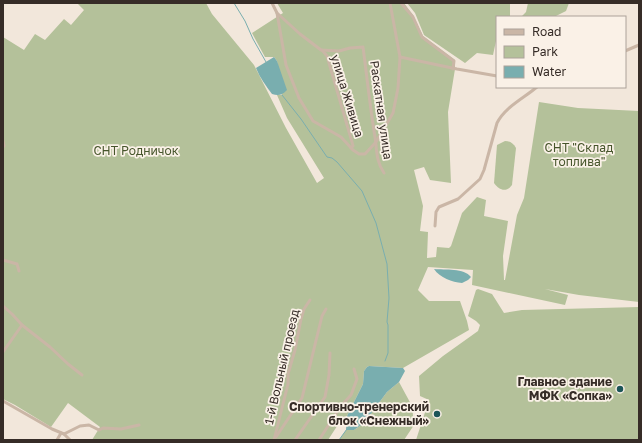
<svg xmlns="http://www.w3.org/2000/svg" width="642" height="443" viewBox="0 0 642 443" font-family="'Golos Text',sans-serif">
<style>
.green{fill:#b4c19a}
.water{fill:#79aeaf}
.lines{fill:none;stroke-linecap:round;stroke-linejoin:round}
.stream{stroke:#79aeaf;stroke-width:1}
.minor{stroke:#cab6a6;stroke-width:3}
.poi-dot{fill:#1c5558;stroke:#faf1e7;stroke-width:1.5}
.labels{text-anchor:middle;stroke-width:3.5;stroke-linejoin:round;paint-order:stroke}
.street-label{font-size:12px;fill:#362c27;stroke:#faf1e7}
.park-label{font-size:12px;fill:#46552b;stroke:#faf1e7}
.poi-label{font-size:12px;font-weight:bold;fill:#362c27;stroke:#faf1e7;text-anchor:end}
</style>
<rect width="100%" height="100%" fill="#f2e7db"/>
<!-- green -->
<g class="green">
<path d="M77 3H206L212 14 254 65 286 128 317 183 324 178 287 118 277 95H282L277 61 274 57H265L252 33 283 13 277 3H404L413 15 423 36 455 60V69L448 112 451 183 430 180 424 167 414 170 423 206 420 231 428 232 427 258 436 257 437 247 449 248 451 246 462 213 477 197 486 200 484 216 508 221 503 256 504 280H505L517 215 524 198 539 102 578 108 639 111V302L579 295 545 289 568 295 565 305 472 285 473 270 428 267 418 290 429 301H460L467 321 469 330 403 368 369 366 367 367 364 371 363 384 347 416 341 420 328 440H92L100 427 68 403 51 427 15 405 3 399V37L24 50 35 34 45 40 64 19 71 25 84 10Z"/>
<path d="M407 3H510V17H497V39L496 41 493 55 477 53 465 63 424 35 415 13Z"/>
<path d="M528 3H569L566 11 554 17H521L526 12Z"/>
<path d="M505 141C510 141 513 143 516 148L512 185C506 193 499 190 494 183L497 145Z"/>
<path d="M478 289 492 294 504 313 522 310 639 307V440H416L429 400 420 396 419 376 443 356 478 331 480 325 476 321 468 316 476 290Z"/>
<path d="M399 382 412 406 414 425 404 440H339L346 430H354L364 423 387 392Z"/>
</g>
<!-- water -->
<g class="water">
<path d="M274 57 277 61 287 90C282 95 279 96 272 94 266 86 260 78 256 68Z"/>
<path d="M434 269C445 270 464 268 471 277L468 280 462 283C452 282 440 278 434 269Z"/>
<path d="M369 366 403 368 405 371 399 382 387 392 364 423 354 430H346L347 416 363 384 364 371 367 367Z"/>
</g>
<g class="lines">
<!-- stream -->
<g class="stream">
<path d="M234 3 245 21 253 39 266 62"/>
<path d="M282 95 301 119 327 157 332 158 337 162 362 191 376 223 387 264 389 298 387 322 388 325V353L385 361"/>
<path d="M339 440 347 429"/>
</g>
<!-- minor -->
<g class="minor">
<path d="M272 3 277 13 300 34 321 50 339 51 350 48 363 47C367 77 370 107 375 137 377 151 376 161 384 173"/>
<path d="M401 3 413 17 422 37 454 61 453 69"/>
<path d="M277 13 286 65 299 98 313 121 341 137 353 150 359 154H365L376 142 393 113 398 88 400 57 390 3"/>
<path d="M322 50 327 56 352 142 353 146 351 148"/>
<path d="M625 51 639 45"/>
<path d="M400 57 457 69 497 76"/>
<path d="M3 141 4 146 3 147"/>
<path d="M435 226 436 212 439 207 458 199 480 179 484 170 497 123C505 107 524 98 537 87"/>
<path d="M3 260 17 264 19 271"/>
<path d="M3 306 12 314 22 325 3 352"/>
<path d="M22 325 50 347 68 364 82 375"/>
<path d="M3 401 52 429 64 434 70 440"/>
<path d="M64 434 80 426 89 425 99 430 103 428 121 429 139 425"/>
<path d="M276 437 302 398 322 316 326 309"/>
<path d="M57 440 61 433"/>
<path d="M274 440 288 384V374L295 350 301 319 304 309 310 300"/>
<path d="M295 440 325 397 329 375 330 353"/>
<path d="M319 440 341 406 351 395 357 379 354 369"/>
</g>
</g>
<!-- markers -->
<g class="poi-dot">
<circle cx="620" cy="389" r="4"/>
<circle cx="437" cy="414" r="4"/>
</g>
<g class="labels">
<!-- street labels -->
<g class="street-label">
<text transform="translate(347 96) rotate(73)" y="4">улица Живица</text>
<text transform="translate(381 110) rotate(82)" y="4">Раскатная улица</text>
<text transform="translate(282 367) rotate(-77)" y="4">1-й Вольный проезд</text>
</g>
<!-- park labels -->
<g class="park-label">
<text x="579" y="152">СНТ "Склад<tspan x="579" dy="14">топлива"</tspan></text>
<text x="136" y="155">СНТ Родничок</text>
</g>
<!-- poi labels -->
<g class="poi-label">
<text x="612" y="386">Главное здание<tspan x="612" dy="14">МФК «Сопка»</tspan></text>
<text x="429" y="411">Спортивно-тренерский<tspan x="429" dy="14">блок «Снежный»</tspan></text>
</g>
</g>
<!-- border -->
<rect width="642" height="443" fill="none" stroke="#362c27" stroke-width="8"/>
<!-- legend -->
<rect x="496" y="16" width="130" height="72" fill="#faf1e7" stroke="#aca29a"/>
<rect x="504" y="29" width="20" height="6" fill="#cab6a6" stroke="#aca29a"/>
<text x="532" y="36" font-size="12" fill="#362c27">Road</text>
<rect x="504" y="46" width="20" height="12" fill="#b4c19a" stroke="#aca29a"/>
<text x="532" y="56" font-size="12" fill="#362c27">Park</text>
<rect x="504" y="66" width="20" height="12" fill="#79aeaf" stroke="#aca29a"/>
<text x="532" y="76" font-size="12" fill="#362c27">Water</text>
</svg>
